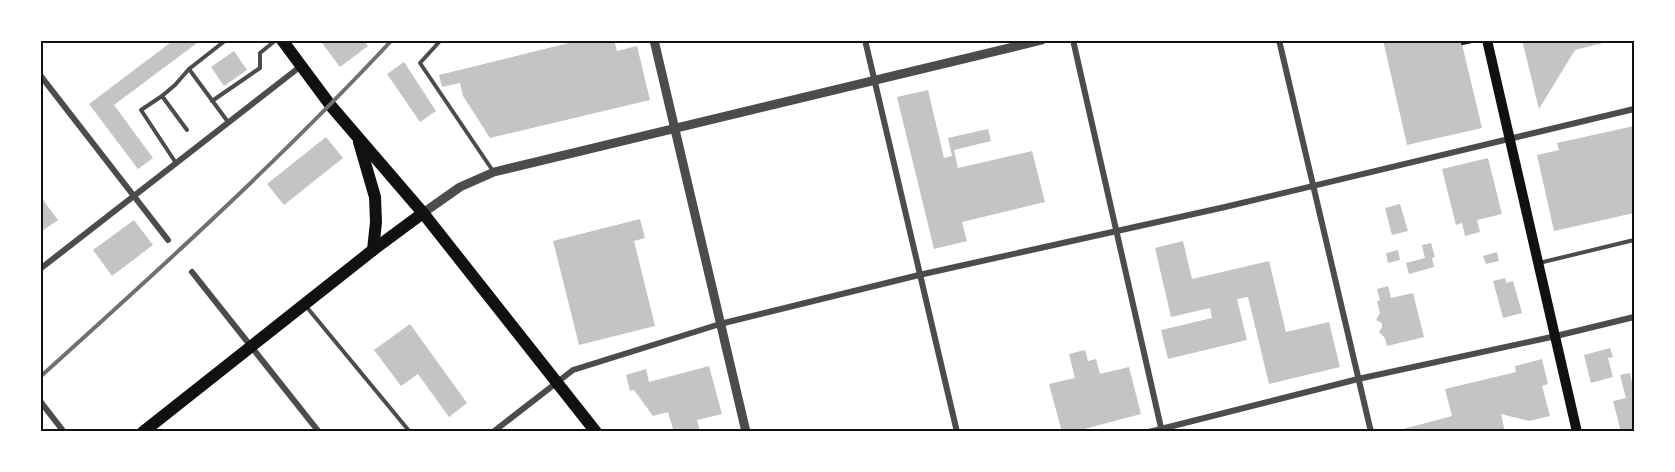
<svg xmlns="http://www.w3.org/2000/svg" width="1675" height="472" viewBox="0 0 1675 472" font-family="Manrope,sans-serif">
<style>
.building{fill:#c4c4c4}
.lines{fill:none;stroke-linecap:round;stroke-linejoin:round}
.path{stroke:#111;stroke-width:2}
.service{stroke:#4c4c4c;stroke-width:4}
.minor{stroke:#4c4c4c;stroke-width:6}
.tertiary{stroke:#4c4c4c;stroke-width:9}
.secondary{stroke:#111;stroke-width:10}
.primary{stroke:#111;stroke-width:12}
.rail{stroke:#707070;stroke-width:4}
.neatline{fill:none;stroke:#111;stroke-width:2}
</style>
<rect width="100%" height="100%" fill="#fff"/>
<!-- building -->
<g class="building">
<path d="M174 40H201L114 105 153 158 138 169 89 104Z"/>
<path d="M324 40H364L368 46 340 67 322 43Z"/>
<path d="M581 40H614L617 51 637 46 650 100 490 138 463 96 460 83 442 87 439 75Z"/>
<path d="M1383 40H1461L1482 128 1407 145Z"/>
<path d="M1522 40H1611V41L1575 50 1539 109Z"/>
<path d="M234 51 247 70 224 86 211 67Z"/>
<path d="M404 62 436 111 420 122 387 74Z"/>
<path d="M928 90 944 158 952 156 948 138 988 129 991 141 954 150 958 168 1032 151 1045 202 962 222 967 241 934 249 897 97Z"/>
<path d="M1634 126V213L1554 231 1537 155 1559 150 1557 143Z"/>
<path d="M326 137 343 158 284 205 267 184Z"/>
<path d="M1488 158 1502 214 1477 220 1480 232 1465 236 1462 223 1456 225 1442 169Z"/>
<path d="M40 196 58 220 42 231 40 229Z"/>
<path d="M1400 204 1408 231 1392 235 1385 208Z"/>
<path d="M640 219 645 238 634 241 655 326 579 345 553 241Z"/>
<path d="M134 220 153 245 112 276 93 250Z"/>
<path d="M1183 241 1192 279 1269 261 1286 332 1329 322 1340 367 1269 384 1248 297 1237 299 1247 340 1168 359 1161 330 1212 318 1210 308 1171 317 1155 248Z"/>
<path d="M1431 243 1435 257 1432 258 1434 267 1409 274 1406 263 1425 258 1422 245Z"/>
<path d="M1398 250 1400 260 1388 263 1386 253Z"/>
<path d="M1497 252 1499 261 1486 264 1483 256Z"/>
<path d="M1505 278 1506 283 1513 281 1522 313 1503 318 1493 281Z"/>
<path d="M1388 286 1391 298 1413 293 1424 337 1387 346 1385 338 1379 332 1382 327V323L1376 320 1380 313 1377 301 1380 300 1377 289Z"/>
<path d="M410 324 467 403 449 417 418 374 401 386 374 350Z"/>
<path d="M1610 348 1613 357 1608 358 1613 377 1591 383 1584 355Z"/>
<path d="M1085 350 1088 361 1096 359 1100 374 1129 367 1141 414 1073 432H1062L1049 384 1075 378 1069 354Z"/>
<path d="M1542 359 1548 384 1542 386 1550 416 1529 421 1501 414 1505 432H1392L1452 416 1445 389 1516 372 1515 366Z"/>
<path d="M709 366 722 414 697 420 700 432H674L668 412 653 416 634 390 630 391 626 375 646 369 649 382Z"/>
<path d="M1630 373 1634 391V430L1621 432 1613 401 1626 398 1620 375Z"/>
</g>
<g class="lines">
<!-- path -->
<path class="path" d="M1462 44 1477 41"/>
<!-- service -->
<g class="service">
<path d="M441 40 420 63 493 171"/>
<path d="M189 69 226 40"/>
<path d="M162 96 175 85 189 69 228 122"/>
<path d="M212 101 260 68V53L276 40"/>
<path d="M176 163 141 110 162 96 187 130"/>
<path d="M1539 263 1634 240"/>
<path d="M305 305 410 432"/>
</g>
<!-- minor -->
<g class="minor">
<path d="M865 40 957 432"/>
<path d="M1073 40 1162 432"/>
<path d="M1279 40 1371 432"/>
<path d="M40 75 168 240"/>
<path d="M40 269 301 66"/>
<path d="M192 272 319 432"/>
<path d="M40 401 64 432"/>
<path d="M493 432 573 370 720 324 919 275 1225 207 1634 109"/>
<path d="M1149 432 1358 379 1556 336 1634 317"/>
</g>
<!-- tertiary -->
<g class="tertiary">
<path d="M654 40 746 432"/>
<path d="M423 213 460 187 494 172 1042 40"/>
</g>
<!-- secondary -->
<path class="secondary" d="M1487 40 1577 432"/>
<!-- primary -->
<g class="primary">
<path d="M282 40 331 106 423 213 596 432"/>
<path d="M359 142 375 197 376 222 373 250"/>
<path d="M143 432 373 250 423 213"/>
</g>
<!-- rail -->
<path class="rail" d="M40 377C161 268 281 159 392 40"/>
</g>
<!-- border -->
<rect width="1675" height="472" fill="none" stroke="#ffffff" stroke-width="84"/>
<rect x="42" y="42" width="1591" height="388" class="neatline"/>
</svg>
